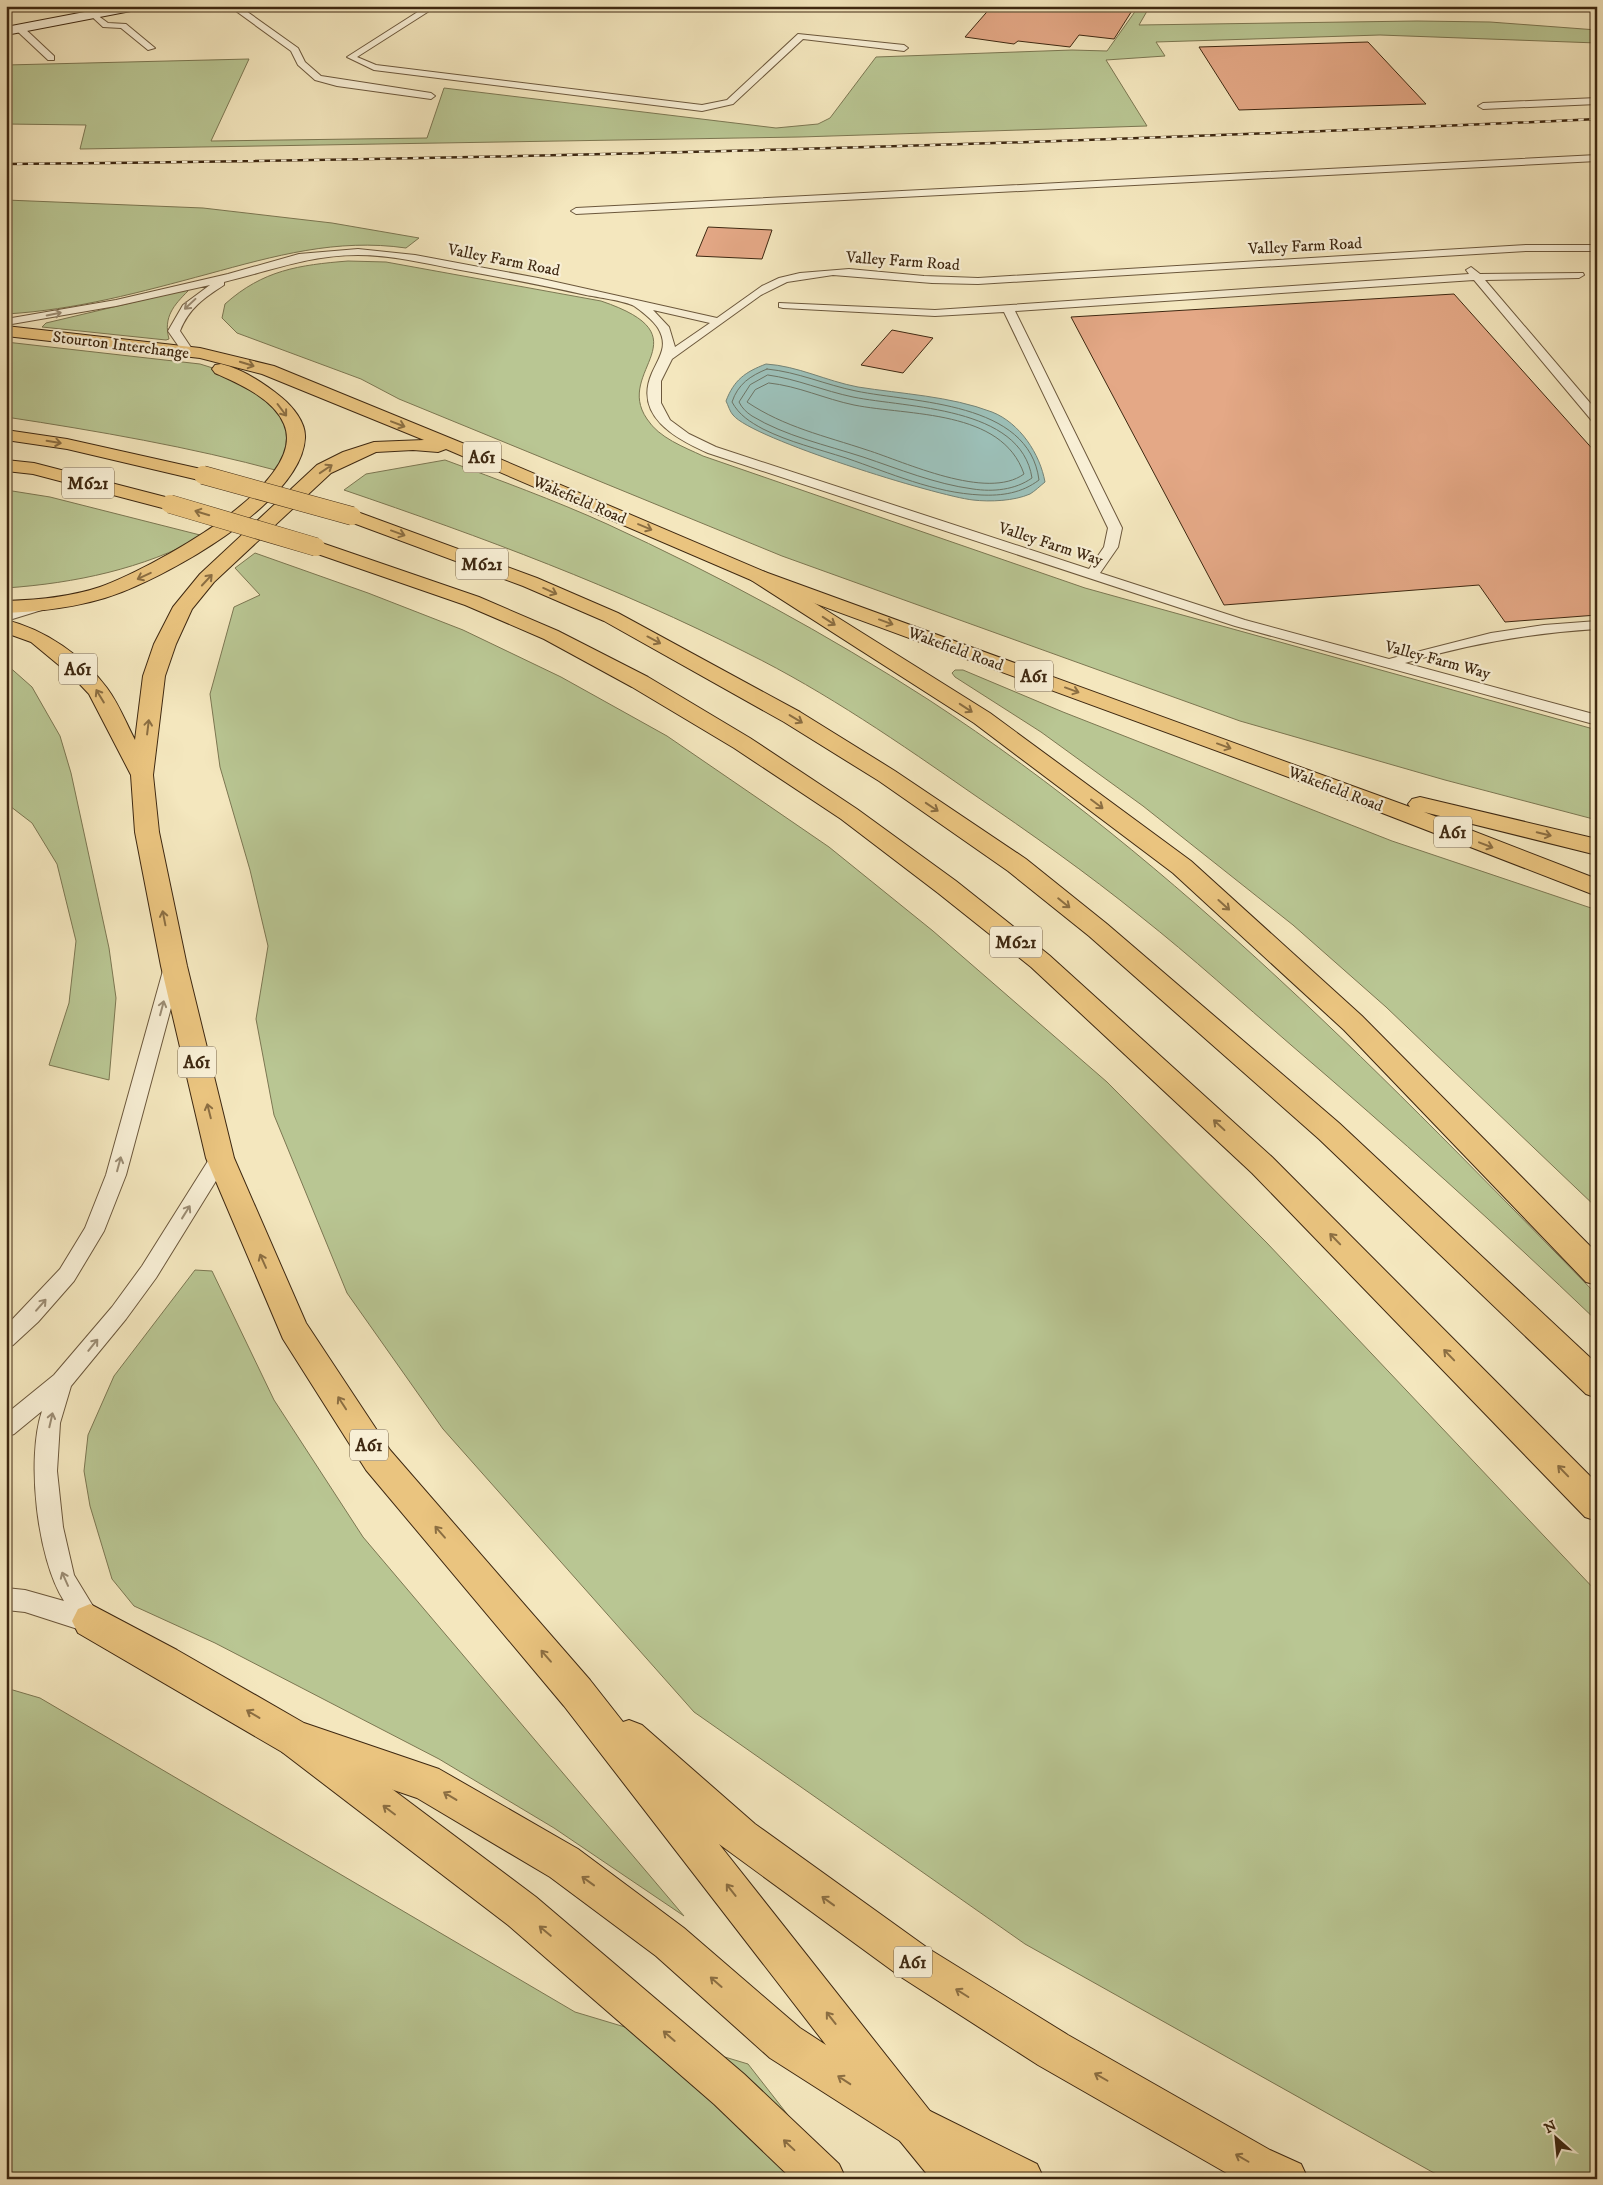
<svg xmlns="http://www.w3.org/2000/svg" width="1603" height="2185" viewBox="0 0 1603 2185" font-family="'IM FELL DW Pica',serif">
<style>
.green{fill:#b9c693;stroke:#7c7752}
.water{fill:#9cbfb7;stroke:#768375}
.lines{fill:none;stroke-linecap:round;stroke-linejoin:round}
.shore{stroke:#6d7464;stroke-width:1}
.building{fill:#e4a886;stroke:#3e2811}
.lane-casing{stroke:#6c583c;stroke-width:2}
.secondary-casing{stroke:#3e2811;stroke-width:2}
.primary-casing{stroke:#3e2811;stroke-width:2}
.highway-casing{stroke:#3e2811;stroke-width:2}
.lane{fill:#f8efd5;fill-rule:evenodd}
.secondary{fill:#f8efd5;fill-rule:evenodd}
.primary{fill:#eac47f;fill-rule:evenodd}
.highway{fill:#eac47f;fill-rule:evenodd}
.rail-casing{stroke:#3e2811;stroke-width:2.5}
.rail{stroke:#f8efd5;stroke-width:2;stroke-dasharray:5.5;stroke-linecap:butt}
.highway-bridge-casing{stroke:#3e2811;stroke-width:19;stroke-linecap:butt}
.highway-bridge{stroke:#eac47f;stroke-width:18}
.oneway{stroke:#9b8c73}
.oneway2{stroke:#8b6e42}
.labels{text-anchor:middle;stroke-width:4.5;stroke-linejoin:round;paint-order:stroke}
.far-street-label{font-size:16px;fill:#3e2811;stroke:#f8efd5}
.shield{fill:#f8efd5;stroke:#76644c;stroke-width:1}
.shield-label{font-size:18px;font-weight:bold;fill:#3e2811}
</style>
<rect width="100%" height="100%" fill="#f4e7be"/>
<filter id="stains"><feTurbulence type="fractalNoise" baseFrequency=".004" numOctaves="4"/><feColorMatrix values="0 0 0 0 .2 0 0 0 0 .09 0 0 0 0 .02 0 0 0 .5 -.17"/></filter>
<radialGradient id="worn" r=".72"><stop offset=".6" stop-color="#630" stop-opacity="0"/><stop offset="1" stop-color="#630" stop-opacity=".3"/></radialGradient>
<!-- green -->
<g class="green">
<path d="M1139 6H1150L1139 25 1417 21 1490 22 1597 30V43L1380 35 1156 42 1165 56 1106 60 1147 126 800 137 80 149 86 125 6 124V65L249 59 211 141 427 138 444 88 776 128 818 124 830 118 876 57 1072 50 1107 51Z"/>
<path d="M6 200 203 208 332 223 419 238 406 248C337 238 274 256 208 274 141 292 76 310 6 314Z"/>
<path d="M348 261 386 262 601 301C708 337 613 370 647 419 659 438 684 447 703 456L1085 588 1597 730V820L1445 780 1240 721 782 556 399 399 361 379 237 333 222 318 225 304C263 270 299 265 348 261Z"/>
<path d="M185 290 188 291C174 305 163 317 169 339L166 340 42 327 46 323Z"/>
<path d="M6 342 200 364 232 374 257 387 286 420 289 443 279 471C190 447 98 431 6 417Z"/>
<path d="M445 460C499 480 554 500 607 524 718 575 827 634 929 700 1180 864 1389 1082 1597 1295V1321C1498 1226 1395 1134 1291 1045 1241 1002 1192 957 1140 916 1087 873 1030 833 973 794 901 744 826 692 747 653 617 587 482 537 344 490L366 474Z"/>
<path d="M6 490 50 497 204 536C142 569 76 583 6 588Z"/>
<path d="M255 553 368 593 463 630 561 677 667 736 829 847 933 931 1107 1082 1267 1243 1597 1592V2179H1450L1434 2173 1025 1944 694 1712 443 1429 347 1293 274 1115 256 1019 268 946 250 870 220 767 210 694 234 607 260 595 235 568Z"/>
<path d="M6 664 32 687 60 736 71 773 109 948 116 998 109 1080 49 1065 69 1003 76 941 57 864 32 823 6 803Z"/>
<path d="M955 670H963L1063 712 1392 841 1597 910V1208L1386 1007 1293 925 1143 806 1041 732 955 677 952 673Z"/>
<path d="M195 1270 212 1271 274 1400 363 1537 684 1916 554 1828 439 1759 215 1643 134 1606 112 1579 90 1506 84 1471 88 1435 114 1376Z"/>
<path d="M6 1688 40 1698 575 2012 748 2064 838 2179H6Z"/>
</g>
<!-- water -->
<path class="water" d="M766 364C798 366 826 381 858 387 902 394 950 396 992 412 1020 423 1040 454 1045 482 1040 486 1035 491 1030 494 1014 501 990 502 973 500 937 496 752 439 733 415 730 412 728 405 726 401 734 380 745 372 766 364Z"/>
<g class="lines">
<!-- shore -->
<g class="shore">
<path d="M767 369C798 372 826 385 856 391 914 403 1029 401 1039 480 1022 493 1002 496 981 495 934 493 890 473 846 458 818 449 789 442 763 429 750 422 739 415 732 402 738 384 750 376 767 369Z"/>
<path d="M768 375C797 379 824 391 853 397 907 408 1021 406 1032 478 1015 490 993 492 973 489 935 484 899 469 863 457 826 445 785 436 752 416 746 412 742 408 739 402L750 385Z"/>
<path d="M769 383C798 386 825 399 854 405 909 416 1002 409 1024 474 987 501 905 462 867 450 825 436 784 427 747 402L755 390Z"/>
</g>
</g>
<!-- building -->
<g class="building">
<path d="M992 6H1135L1114 39 1079 35 1070 47 1018 41 1014 44 965 37Z"/>
<path d="M1368 42 1426 104 1239 110 1199 47Z"/>
<path d="M708 227 772 230 762 259 696 256Z"/>
<path d="M1454 294 1597 454V615L1505 622 1479 585 1224 605 1071 317Z"/>
<path d="M892 330 933 338 903 373 861 365Z"/>
</g>
<g class="lines">
<defs>
<g id="lane">
<path d="M21 6H49L38 11Z"/>
<path d="M229 6H239L298 48 305 62 321 76 431 93 435 96 431 99 337 86 315 80 298 65 291 51Z"/>
<path d="M427 6H437L357 57 376 65 702 105 727 100 798 34 904 45 908 48 904 51 803 39 733 104 702 111 374 70 347 57Z"/>
<path d="M93 12 108 23 126 24 155 48 148 50 121 28 103 27 89 14Z"/>
<path d="M16 26H22L54 56V60H48L16 30Z"/>
<path d="M1597 98V104L1483 109 1478 106 1483 103Z"/>
<path d="M1597 155V161L576 214 571 211 576 208Z"/>
<path d="M1526 245H1597V251H1526L978 284 932 283 833 275 787 282 761 295 672 359 661 381V403L670 420 689 434 716 447 1089 569 1104 547 1108 528 1004 312 935 316 783 308 779 307V303L935 310 1469 274 1466 270 1471 267 1480 274 1583 273 1584 275 1579 278 1485 280 1597 411V423L1593 422 1474 280 1015 311 1122 528 1118 547 1100 573 1245 620 1389 659 1491 633 1544 625 1597 621V629C1531 633 1468 644 1405 663L1597 715V725L1235 626 708 453C676 439 633 416 652 373 659 357 669 346 658 328 653 320 640 310 634 306 626 301 596 297 586 295 542 285 499 277 455 269 424 263 390 255 358 255 309 255 270 271 224 282V285C204 298 189 308 180 331L194 352 188 355 184 354 168 331 183 305 210 285 116 306 6 325V319L116 300 228 274 299 254 358 249 415 255 538 278 717 318 762 286 779 278 800 273 849 269 924 276 978 278ZM653 310 710 323 675 347 669 327Z"/>
<path d="M40 602 45 603 47 606 45 609 6 621V612Z"/>
<path d="M173 961 179 963 182 967 126 1175 104 1231 74 1281 38 1322 13 1345 6 1348V1326L60 1269 85 1228 106 1175 164 967 167 963Z"/>
<path d="M220 1150 227 1153 230 1158 227 1163 156 1278 126 1319 71 1386 60 1423 57 1471 63 1527 74 1575 102 1621 98 1629 90 1633 25 1612 6 1610V1588L25 1590 64 1601C37 1559 26 1459 42 1411L14 1434 6 1437V1414L54 1375 112 1307 142 1266 213 1153Z"/>
</g>
<path id="secondary" d="M116 6H142L136 10 6 35V27Z"/>
<g id="primary">
<path d="M6 326 200 348 274 366 467 445 765 572 1410 807 1408 804 1412 799 1420 797 1597 839V855L1424 812 1597 879V896L1302 782 751 580 446 449 438 452 413 450 376 452 331 473 214 582 192 609 176 644 165 676 153 775 159 832 187 966 234 1158 306 1323 390 1450 590 1680 623 1722 629 1720 642 1725 755 1824 929 1949 1068 2035 1270 2150 1301 2164 1308 2179H1237L1038 2065 901 1977 719 1844 930 2111 1037 2164 1044 2179H976L900 2141 770 2058 656 1956 550 1877 417 1798 282 1752 78 1633 72 1621 78 1609 90 1604 177 1650 304 1723 439 1769 578 1849 684 1928 800 2028 826 2045 564 1706 366 1470 283 1339 206 1158 161 966 135 832 131 775 89 694 72 676 31 642 6 633V620C46 630 83 656 107 688 119 704 126 723 135 740L143 676 154 644 173 607 200 574 317 465 343 452 374 442 424 440 262 374 200 358 6 336Z"/>
<path d="M221 364C242 369 264 383 281 397 292 406 306 422 305 438 302 498 185 565 136 586 95 605 51 611 6 613V601C38 600 70 597 100 587 145 571 311 485 284 424 273 398 239 384 215 373L212 369 215 365Z"/>
</g>
<g id="highway">
<path d="M6 430 67 439 210 471 212 475 210 479 203 481 67 449 6 440Z"/>
<path d="M6 460 34 463 177 500 179 504 177 508 170 510 33 474 6 471Z"/>
<path d="M352 510 537 578 618 613 800 712 895 771 1026 859 1107 924 1339 1123 1597 1364V1398L1586 1394 1319 1139 1089 936 1008 871 879 781 784 722 604 621 523 586 345 520 342 516 345 512Z"/>
<path d="M316 541 479 597 558 631 648 677 750 738 857 809 956 881 1049 955 1272 1157 1597 1483V1521L1585 1517 1252 1173 1031 967 938 893 841 819 734 748 632 687 544 639 465 605 309 551 306 547 309 543Z"/>
<path d="M758 570 765 572 990 713 1191 861 1362 1016 1597 1253V1285L1586 1282 1344 1030 1173 873 974 723 751 580 748 576 751 572Z"/>
<path d="M295 1721 308 1726 536 1897 744 2074 839 2164 846 2179H792L714 2104 508 1925 282 1752 277 1739 282 1726Z"/>
<path d="M915 2105 930 2111 974 2164 981 2179H931L900 2141 894 2126 900 2111Z"/>
</g>
</defs>
<!-- lane casing -->
<use href="#lane" class="lane-casing"/>
<!-- secondary casing -->
<use href="#secondary" class="secondary-casing"/>
<!-- primary casing -->
<use href="#primary" class="primary-casing"/>
<!-- highway casing -->
<use href="#highway" class="highway-casing"/>
<!-- lane -->
<use href="#lane" class="lane"/>
<!-- secondary -->
<use href="#secondary" class="secondary"/>
<!-- primary -->
<use href="#primary" class="primary"/>
<!-- highway -->
<use href="#highway" class="highway"/>
<defs>
<path id="rail" d="M6 164C537 159 1067 144 1597 119"/>
</defs>
<!-- rail casing -->
<use href="#rail" class="rail-casing"/>
<!-- rail -->
<use href="#rail" class="rail"/>
<defs>
<g id="highway-bridge">
<path d="M203 475 352 516"/>
<path d="M170 504 316 547"/>
</g>
</defs>
<!-- highway-bridge casing -->
<use href="#highway-bridge" class="highway-bridge-casing"/>
<!-- highway-bridge -->
<use href="#highway-bridge" class="highway-bridge"/>
</g>
<!-- one-way arrows -->
<defs><path id="oneway-shaft" d="M-6 0H5M1.5-3L5.5 0L1.5 3" fill="none" stroke-width="1.6" stroke-linecap="round" stroke-linejoin="round" transform="scale(1.25)"/></defs>
<g class="oneway">
<use href="#oneway-shaft" transform="translate(190 304) rotate(137)"/>
<use href="#oneway-shaft" transform="translate(54 314) rotate(-11)"/>
<use href="#oneway-shaft" transform="translate(162 1008) rotate(-75)"/>
<use href="#oneway-shaft" transform="translate(119 1164) rotate(-75)"/>
<use href="#oneway-shaft" transform="translate(186 1212) rotate(-58)"/>
<use href="#oneway-shaft" transform="translate(41 1305) rotate(-49)"/>
<use href="#oneway-shaft" transform="translate(93 1345) rotate(-51)"/>
<use href="#oneway-shaft" transform="translate(51 1420) rotate(-77)"/>
<use href="#oneway-shaft" transform="translate(65 1579) rotate(-114)"/>
</g>
<g class="oneway2">
<use href="#oneway-shaft" transform="translate(247 364) rotate(17)"/>
<use href="#oneway-shaft" transform="translate(282 410) rotate(53)"/>
<use href="#oneway-shaft" transform="translate(398 424) rotate(21)"/>
<use href="#oneway-shaft" transform="translate(54 442) rotate(9)"/>
<use href="#oneway-shaft" transform="translate(326 469) rotate(-34)"/>
<use href="#oneway-shaft" transform="translate(202 513) rotate(-163)"/>
<use href="#oneway-shaft" transform="translate(645 527) rotate(23)"/>
<use href="#oneway-shaft" transform="translate(398 533) rotate(20)"/>
<use href="#oneway-shaft" transform="translate(144 576) rotate(155)"/>
<use href="#oneway-shaft" transform="translate(207 580) rotate(-47)"/>
<use href="#oneway-shaft" transform="translate(550 591) rotate(24)"/>
<use href="#oneway-shaft" transform="translate(829 621) rotate(33)"/>
<use href="#oneway-shaft" transform="translate(886 622) rotate(20)"/>
<use href="#oneway-shaft" transform="translate(654 640) rotate(28)"/>
<use href="#oneway-shaft" transform="translate(1072 690) rotate(20)"/>
<use href="#oneway-shaft" transform="translate(100 696) rotate(-121)"/>
<use href="#oneway-shaft" transform="translate(966 708) rotate(33)"/>
<use href="#oneway-shaft" transform="translate(796 719) rotate(31)"/>
<use href="#oneway-shaft" transform="translate(148 727) rotate(-83)"/>
<use href="#oneway-shaft" transform="translate(1224 746) rotate(20)"/>
<use href="#oneway-shaft" transform="translate(1097 804) rotate(37)"/>
<use href="#oneway-shaft" transform="translate(932 807) rotate(34)"/>
<use href="#oneway-shaft" transform="translate(1544 834) rotate(14)"/>
<use href="#oneway-shaft" transform="translate(1486 845) rotate(21)"/>
<use href="#oneway-shaft" transform="translate(1064 903) rotate(39)"/>
<use href="#oneway-shaft" transform="translate(1224 905) rotate(42)"/>
<use href="#oneway-shaft" transform="translate(164 918) rotate(-101)"/>
<use href="#oneway-shaft" transform="translate(209 1111) rotate(-104)"/>
<use href="#oneway-shaft" transform="translate(1219 1125) rotate(-137)"/>
<use href="#oneway-shaft" transform="translate(1335 1239) rotate(-134)"/>
<use href="#oneway-shaft" transform="translate(263 1261) rotate(-114)"/>
<use href="#oneway-shaft" transform="translate(1449 1355) rotate(-134)"/>
<use href="#oneway-shaft" transform="translate(342 1403) rotate(-123)"/>
<use href="#oneway-shaft" transform="translate(1563 1471) rotate(-134)"/>
<use href="#oneway-shaft" transform="translate(440 1532) rotate(-131)"/>
<use href="#oneway-shaft" transform="translate(546 1656) rotate(-131)"/>
<use href="#oneway-shaft" transform="translate(253 1714) rotate(-149)"/>
<use href="#oneway-shaft" transform="translate(450 1796) rotate(-149)"/>
<use href="#oneway-shaft" transform="translate(389 1810) rotate(-143)"/>
<use href="#oneway-shaft" transform="translate(588 1881) rotate(-144)"/>
<use href="#oneway-shaft" transform="translate(731 1890) rotate(-128)"/>
<use href="#oneway-shaft" transform="translate(828 1901) rotate(-144)"/>
<use href="#oneway-shaft" transform="translate(545 1931) rotate(-140)"/>
<use href="#oneway-shaft" transform="translate(716 1982) rotate(-139)"/>
<use href="#oneway-shaft" transform="translate(962 1993) rotate(-148)"/>
<use href="#oneway-shaft" transform="translate(831 2018) rotate(-128)"/>
<use href="#oneway-shaft" transform="translate(669 2036) rotate(-139)"/>
<use href="#oneway-shaft" transform="translate(1101 2077) rotate(-150)"/>
<use href="#oneway-shaft" transform="translate(844 2080) rotate(-147)"/>
<use href="#oneway-shaft" transform="translate(789 2145) rotate(-137)"/>
<use href="#oneway-shaft" transform="translate(1242 2158) rotate(-150)"/>
</g>
<g class="labels">
<!-- far-street labels -->
<g class="far-street-label">
<text transform="translate(1305 245) rotate(-3)" y="6">Valley Farm Road</text>
<text transform="translate(504 259) rotate(11)" y="6">Valley Farm Road</text>
<text transform="translate(903 260) rotate(4)" y="6">Valley Farm Road</text>
<text transform="translate(121 344) rotate(7)" y="6">Stourton Interchange</text>
<text transform="translate(580 499) rotate(23)" y="6">Wakefield Road</text>
<text transform="translate(1051 543) rotate(18)" y="6">Valley Farm Way</text>
<text transform="translate(956 648) rotate(20)" y="6">Wakefield Road</text>
<text transform="translate(1438 659) rotate(15)" y="6">Valley Farm Way</text>
<text transform="translate(1336 788) rotate(21)" y="6">Wakefield Road</text>
</g>
<!-- shield labels -->
<g class="shield">
<rect x="463" y="441.5" width="38" height="31" rx="4"/>
<rect x="62" y="467.5" width="52" height="31" rx="4"/>
<rect x="456" y="548.5" width="52" height="31" rx="4"/>
<rect x="59" y="653.5" width="38" height="31" rx="4"/>
<rect x="1015" y="660.5" width="38" height="31" rx="4"/>
<rect x="1434" y="816.5" width="38" height="31" rx="4"/>
<rect x="990" y="926.5" width="52" height="31" rx="4"/>
<rect x="178" y="1046.5" width="38" height="31" rx="4"/>
<rect x="350" y="1429.5" width="38" height="31" rx="4"/>
<rect x="894" y="1946.5" width="38" height="31" rx="4"/>
</g>
<g class="shield-label">
<text x="482" y="463">A61</text>
<text x="88" y="489">M621</text>
<text x="482" y="570">M621</text>
<text x="78" y="675">A61</text>
<text x="1034" y="682">A61</text>
<text x="1453" y="838">A61</text>
<text x="1016" y="948">M621</text>
<text x="197" y="1068">A61</text>
<text x="369" y="1451">A61</text>
<text x="913" y="1968">A61</text>
</g>
</g>
<!-- margin -->
<rect width="1603" height="2185" fill="none" stroke="#f4e7be" stroke-width="25"/>
<rect x="8" y="8" width="1588" height="2170" fill="none" stroke="#3e2811" stroke-width="2.5"/>
<rect x="12" y="12" width="1578" height="2160" fill="none" stroke="#3e2811"/>
<!-- north arrow -->
<g transform="translate(1556 2138) rotate(333)" stroke="#f8efd5" stroke-width="4" paint-order="stroke">
<path d="M0-4L9 19L0 12L-9 19Z" fill="#3e2811"/>
<text y="-8" font-size="14" font-weight="bold" text-anchor="middle" fill="#3e2811">N</text>
</g>
<rect width="100%" height="100%" filter="url(#stains)"/>
<rect width="100%" height="100%" fill="url(#worn)"/>
</svg>
